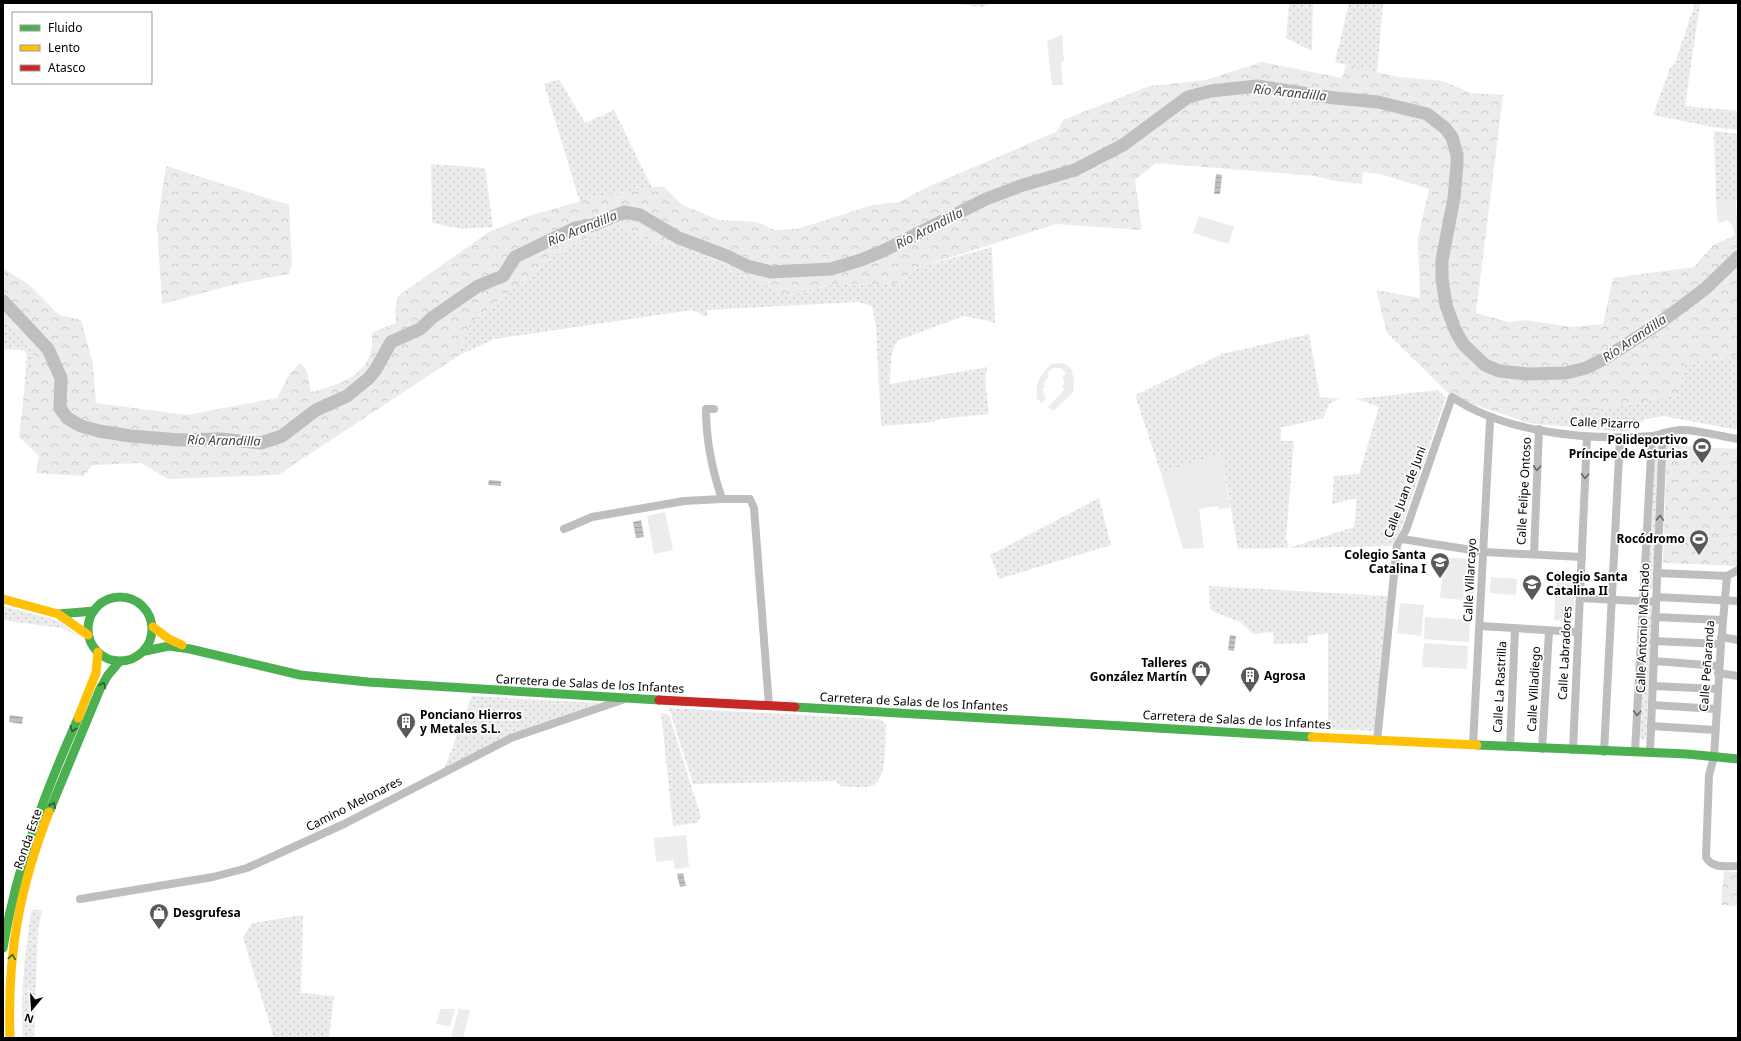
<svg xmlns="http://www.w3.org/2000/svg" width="1741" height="1041" viewBox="0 0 1741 1041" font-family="'Noto Sans',sans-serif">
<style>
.grass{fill:url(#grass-dots)}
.forest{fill:url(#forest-crowns)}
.garden{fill:#ececec}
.water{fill:url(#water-rules)}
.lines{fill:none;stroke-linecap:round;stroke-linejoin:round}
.river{stroke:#bfbfbf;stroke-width:13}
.street{stroke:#bebebe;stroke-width:8}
.fast{stroke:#4caf50;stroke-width:9}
.slow{stroke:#ffc107;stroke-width:9}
.jam{stroke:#c62828;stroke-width:9}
.oneway{stroke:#686868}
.oneway2{stroke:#2a602c}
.labels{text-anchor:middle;stroke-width:3.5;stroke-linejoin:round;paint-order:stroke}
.street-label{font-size:12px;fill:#000;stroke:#fff}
.poi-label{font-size:12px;font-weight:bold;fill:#000;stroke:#fff;text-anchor:end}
.water-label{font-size:13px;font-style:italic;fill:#444;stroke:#fff}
</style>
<defs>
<pattern id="grass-dots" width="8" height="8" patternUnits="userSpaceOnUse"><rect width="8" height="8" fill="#ececec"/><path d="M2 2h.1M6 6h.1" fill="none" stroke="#c9c9c9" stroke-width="1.8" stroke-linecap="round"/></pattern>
<pattern id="forest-crowns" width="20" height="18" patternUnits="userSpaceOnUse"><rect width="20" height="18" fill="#ececec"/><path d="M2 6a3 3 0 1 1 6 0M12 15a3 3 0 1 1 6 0" fill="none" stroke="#c9c9c9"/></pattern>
<pattern id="water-rules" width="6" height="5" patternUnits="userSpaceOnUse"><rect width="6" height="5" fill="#bfbfbf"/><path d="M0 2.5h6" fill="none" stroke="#a2a2a2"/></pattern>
</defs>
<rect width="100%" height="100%" fill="#fff"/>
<!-- grass -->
<g class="grass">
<path d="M951 3H992L982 7Z"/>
<path d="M1289 3H1313L1312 51 1286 38Z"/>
<path d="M1349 3H1383L1377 73 1335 62Z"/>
<path d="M1695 3H1700L1685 106 1738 111V130L1713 127 1653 115 1670 68 1675 63Z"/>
<path d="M559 79 585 123 614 110 652 188 594 197 580 202 544 84Z"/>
<path d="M1714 131 1738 134V200L1716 202Z"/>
<path d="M431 164 485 168 493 227 462 229 432 223Z"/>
<path d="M618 224 651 241 690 247 787 296 834 284 896 285 917 268 992 247 995 323C985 319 975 319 964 316L899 340C889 349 891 371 890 384L987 367 985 380 989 414 939 419 933 422 881 426 876 326 872 306 858 302 707 310V317L692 310 494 339 458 356 470 323 564 249Z"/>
<path d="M3 321 13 327 35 354 24 393 27 354 24 350 3 349Z"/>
<path d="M1309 334 1320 397 1339 399 1329 404 1323 418 1290 426 1281 427V441H1294L1286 538 1289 548 1354 527 1357 498 1332 504 1334 476 1359 474 1379 407 1356 399 1438 390 1446 398 1400 531 1391 546 1238 549 1221 454 1161 473 1135 395 1222 354Z"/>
<path d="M1738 356V430L1663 416 1646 419 1627 432 1528 423 1678 395 1684 363Z"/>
<path d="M1658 446 1660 447 1653 588 1650 590 1647 588 1655 447Z"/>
<path d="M1099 498 1111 545 999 579 990 555Z"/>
<path d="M1209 586 1388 596 1374 731 1328 729V633L1308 636V643L1274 644 1273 632 1253 634 1240 622 1214 612 1210 609Z"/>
<path d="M1647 605H1650L1653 608 1646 738 1643 740 1640 737Z"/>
<path d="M3 606 59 621 76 635 61 628 3 620Z"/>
<path d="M472 696 600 703 444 769Z"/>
<path d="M669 708 879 719 886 724C885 738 888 783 871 786 862 789 850 786 840 786L836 781 693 784Z"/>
<path d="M661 713 669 715 701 817 697 823 673 826Z"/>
<path d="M34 909 42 911 38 929 34 1038H23C20 995 25 954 31 912Z"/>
<path d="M303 915 301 993 334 996 329 1038H274L243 938 252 923Z"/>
</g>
<!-- forest -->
<g class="forest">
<path d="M1261 62 1342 78 1346 65 1398 77 1443 81 1471 93 1503 95 1476 313 1508 322 1525 320 1571 327 1603 324 1613 278 1694 267 1713 245 1738 234V356L1684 363 1679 395 1528 423 1452 397 1387 333 1376 290 1420 298 1418 238 1429 189 1380 174 1363 172 1362 184 1334 181 1316 176 1156 163 1135 180 1142 230 1056 224 917 268 896 285 834 284 787 296 690 247 651 241 618 224 564 249 470 323 458 356 278 475 168 479 141 463 92 465 84 476 36 473 39 456 19 437 24 393 35 354 13 327 3 321V268L28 284 59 315 81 320 93 364 96 403 187 415 277 398 290 373 300 363 307 371 311 392C345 383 375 373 372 333L396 323 395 310 398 296 489 232 526 217 594 197 663 186 682 205 719 220 757 222 775 230 797 229 873 205 899 202 925 188 1056 132 1063 120 1142 89 1150 86 1206 80Z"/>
<path d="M166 166 289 205 292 264 289 274 236 284 162 304 157 225Z"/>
<path d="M1667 445 1738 449V566L1663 563Z"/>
<path d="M1467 575 1475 576 1474 602 1465 601Z"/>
<path d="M1724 871 1738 872V906L1721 905Z"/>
</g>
<!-- garden -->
<g class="garden">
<path d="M1062 35 1064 61 1061 62 1063 85H1052L1047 41Z"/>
<path d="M1736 200 1738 234 1735 236 1733 227 1728 220 1718 223 1716 202Z"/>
<path d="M1199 216 1234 227 1228 244 1193 233Z"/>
<path d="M1063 363 1071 368 1074 380 1073 392 1053 411 1048 407 1065 389 1062 386 1065 382 1062 378 1066 373 1061 368H1052L1047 374 1049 376 1043 384 1045 386 1042 390 1046 398 1042 403 1037 399C1035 381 1040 377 1051 364Z"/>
<path d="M1221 454 1230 508 1219 509 1218 506 1199 509 1204 548 1183 549 1161 473Z"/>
<path d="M665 512 673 550 654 554 647 516Z"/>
<path d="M1444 557 1468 559 1463 600 1440 598Z"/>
<path d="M1491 577 1517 579 1516 595 1490 593Z"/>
<path d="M1556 580 1575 582 1573 621 1554 620Z"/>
<path d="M1400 603 1424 605 1421 636 1397 633Z"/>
<path d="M1425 617 1470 620 1469 642 1424 639Z"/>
<path d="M1424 643 1468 646 1467 669 1422 667Z"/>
<path d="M686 835 689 867 675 869 673 860 656 862 654 838Z"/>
<path d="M441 1009H455L450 1026 436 1024Z"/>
<path d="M459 1009 470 1010 463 1038 451 1037Z"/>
</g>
<!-- water -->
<g class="water">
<path d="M1216 174 1222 175 1220 194H1214Z"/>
<path d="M489 480 501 481V486L488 485Z"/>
<path d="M641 520 644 537 636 538 633 522Z"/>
<path d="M1230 635 1236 636 1234 651 1228 650Z"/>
<path d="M10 715 23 717 22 724 9 722Z"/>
<path d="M683 873 686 886 680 887 677 874Z"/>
</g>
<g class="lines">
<!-- river -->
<path class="river" d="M3 301 48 349 61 378 60 408 67 418 81 426 99 431 130 436 181 440 221 439 261 443 282 436 316 410 347 396 369 378 376 369 391 342 420 329 433 317 478 286 503 276 515 257 575 228 593 225 624 212 640 215 679 238 727 256 747 266 771 272 831 269 861 260 883 251 986 199 1023 185 1075 170 1123 145 1188 97 1211 91 1257 86 1335 98 1378 102 1427 114 1445 128 1452 137 1457 155V164L1454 198 1442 260V278L1446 305 1456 332 1464 345 1485 365 1499 371 1527 374 1566 373 1586 368 1604 359 1658 324 1705 289 1738 257"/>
<!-- street -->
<g class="street">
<path d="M714 409H706C706 440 712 470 722 499H750L754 508 769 706"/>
<path d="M564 529 592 517 684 501 722 499"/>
<path d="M1402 539 1484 552 1582 557"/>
<path d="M1534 554 1539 429"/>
<path d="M1657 573 1727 576 1738 570"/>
<path d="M1727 576 1721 644 1714 757 1709 775 1706 857C1712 869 1727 866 1738 866"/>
<path d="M1656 597 1738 601"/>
<path d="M1580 598 1656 602"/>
<path d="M1655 617 1722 620"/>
<path d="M1480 626 1578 632"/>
<path d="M1721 637 1738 640"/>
<path d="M1654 641 1721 644"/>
<path d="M1654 661 1719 666"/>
<path d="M1718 673 1738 676"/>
<path d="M1653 686 1718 689"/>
<path d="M1652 705 1716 709"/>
<path d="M1651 726 1715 730"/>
<path d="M1377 741 1397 545 1406 530 1452 397C1502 431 1577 439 1636 437 1641 436 1647 437 1652 436 1663 434 1672 429 1684 430 1702 431 1720 436 1738 439"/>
<path d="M1473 745 1490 421 1492 417"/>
<path d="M1510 747 1515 628"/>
<path d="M1542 749 1549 631"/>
<path d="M1573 750 1587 437"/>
<path d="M1604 752 1620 437"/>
<path d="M1635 752 1652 436"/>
<path d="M1650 753 1663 433"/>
<path d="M80 899 213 877 247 868 344 824 511 738 622 700"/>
</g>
<!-- fast -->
<g class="fast">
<circle cx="120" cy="629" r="32"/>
<path d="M59 614 94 611"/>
<path d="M145 651 169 646 190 649 300 675 368 682 659 700"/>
<path d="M795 707 1312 737"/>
<path d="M1477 745 1687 754 1738 759"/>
<path d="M49 812 100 689 108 675 119 662"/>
<path d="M3 948C16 867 45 793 78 718"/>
</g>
<!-- slow -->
<g class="slow">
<path d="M3 599 58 614 88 635"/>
<path d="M153 627 169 639 182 645"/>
<path d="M78 718 96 673 98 652"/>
<path d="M1312 737 1477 745"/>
<path d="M10 1038C7 955 19 889 49 812"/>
</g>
<!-- jam -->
<path class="jam" d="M659 700 795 707"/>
</g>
<!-- one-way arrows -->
<defs><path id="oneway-chevron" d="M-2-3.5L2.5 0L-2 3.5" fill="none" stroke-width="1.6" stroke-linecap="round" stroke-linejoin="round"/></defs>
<g class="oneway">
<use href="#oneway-chevron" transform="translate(1537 468) rotate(93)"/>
<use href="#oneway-chevron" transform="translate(1585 476) rotate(93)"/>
<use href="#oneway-chevron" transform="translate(1660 518) rotate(-88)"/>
<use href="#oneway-chevron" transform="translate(1637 713) rotate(93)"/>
</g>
<g class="oneway2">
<use href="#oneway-chevron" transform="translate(103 685) rotate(-63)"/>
<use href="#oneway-chevron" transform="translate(73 729) rotate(113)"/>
<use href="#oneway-chevron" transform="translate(53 805) rotate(-67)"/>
<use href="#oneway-chevron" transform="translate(12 957) rotate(-82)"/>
</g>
<!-- icons -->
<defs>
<symbol id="stadium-pin" viewBox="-11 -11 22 30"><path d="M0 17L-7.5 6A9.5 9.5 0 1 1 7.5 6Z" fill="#595959" stroke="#fff"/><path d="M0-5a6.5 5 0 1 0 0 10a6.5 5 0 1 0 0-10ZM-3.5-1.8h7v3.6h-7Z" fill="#fff"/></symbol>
<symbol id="school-pin" viewBox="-11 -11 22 30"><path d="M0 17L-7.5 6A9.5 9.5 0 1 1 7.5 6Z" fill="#595959" stroke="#fff"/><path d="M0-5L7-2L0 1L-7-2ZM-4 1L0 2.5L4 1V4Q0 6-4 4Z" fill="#fff"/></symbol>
<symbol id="shop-pin" viewBox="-11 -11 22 30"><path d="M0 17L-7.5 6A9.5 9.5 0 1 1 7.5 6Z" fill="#595959" stroke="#fff"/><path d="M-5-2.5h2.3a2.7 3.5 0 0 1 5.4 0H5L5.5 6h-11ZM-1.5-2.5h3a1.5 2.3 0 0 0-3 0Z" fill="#fff"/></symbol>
<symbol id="building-pin" viewBox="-11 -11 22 30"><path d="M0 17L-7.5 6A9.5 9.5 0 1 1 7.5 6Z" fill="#595959" stroke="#fff"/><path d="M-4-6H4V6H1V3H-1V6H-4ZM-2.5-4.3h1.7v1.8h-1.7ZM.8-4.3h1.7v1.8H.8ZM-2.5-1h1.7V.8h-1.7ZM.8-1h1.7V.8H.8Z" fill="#fff"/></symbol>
</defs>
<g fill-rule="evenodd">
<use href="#stadium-pin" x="1691" y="436" width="22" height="30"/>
<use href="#stadium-pin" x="1688" y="528" width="22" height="30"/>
<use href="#school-pin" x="1429" y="551" width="22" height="30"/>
<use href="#school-pin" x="1521" y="573" width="22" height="30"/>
<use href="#shop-pin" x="1190" y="659" width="22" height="30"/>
<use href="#building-pin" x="1239" y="665" width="22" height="30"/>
<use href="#building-pin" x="395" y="711" width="22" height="30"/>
<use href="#shop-pin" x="148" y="902" width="22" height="30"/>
</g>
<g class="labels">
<!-- street labels -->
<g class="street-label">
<text transform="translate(1605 423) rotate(2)" y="4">Calle Pizarro</text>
<text transform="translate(1524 491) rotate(-87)" y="4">Calle Felipe Ontoso</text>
<text transform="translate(1405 492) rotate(-69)" y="4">Calle Juan de Juni</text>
<text transform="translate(1470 580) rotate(-87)" y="4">Calle Villarcayo</text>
<text transform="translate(1643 628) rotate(-88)" y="4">Calle Antonio Machado</text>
<text transform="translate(1565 653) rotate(-87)" y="4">Calle Labradores</text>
<text transform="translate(1707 666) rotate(-86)" y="4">Calle Peñaranda</text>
<text transform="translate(590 684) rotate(3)" y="4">Carretera de Salas de los Infantes</text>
<text transform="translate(1500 687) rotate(-87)" y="4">Calle La Rastrilla</text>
<text transform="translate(1534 689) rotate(-87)" y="4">Calle Villadiego</text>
<text transform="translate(914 702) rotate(3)" y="4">Carretera de Salas de los Infantes</text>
<text transform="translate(1237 720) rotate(3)" y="4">Carretera de Salas de los Infantes</text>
<text transform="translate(354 804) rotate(-27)" y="4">Camino Melonares</text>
<text transform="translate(28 839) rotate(-71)" y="4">Ronda Este</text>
</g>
<!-- poi labels -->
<g class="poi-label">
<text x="1688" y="444">Polideportivo<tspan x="1688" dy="14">Príncipe de Asturias</tspan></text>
<text x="1685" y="543">Rocódromo</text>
<text x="1426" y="559">Colegio Santa<tspan x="1426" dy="14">Catalina I</tspan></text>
<text x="1546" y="581" text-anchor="start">Colegio Santa<tspan x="1546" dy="14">Catalina II</tspan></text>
<text x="1187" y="667">Talleres<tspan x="1187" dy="14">González Martín</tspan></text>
<text x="1264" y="680" text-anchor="start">Agrosa</text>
<text x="420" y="719" text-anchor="start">Ponciano Hierros<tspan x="420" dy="14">y Metales S.L.</tspan></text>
<text x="173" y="917" text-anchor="start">Desgrufesa</text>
</g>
<!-- water labels -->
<g class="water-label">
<text transform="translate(1290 92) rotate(6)" y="5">Río Arandilla</text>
<text transform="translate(582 228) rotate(-22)" y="5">Río Arandilla</text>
<text transform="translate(929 228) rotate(-27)" y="5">Río Arandilla</text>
<text transform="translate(1634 338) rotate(-34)" y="5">Río Arandilla</text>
<text transform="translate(224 440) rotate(1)" y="5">Río Arandilla</text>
</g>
</g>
<!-- border -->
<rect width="1741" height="1041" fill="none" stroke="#000000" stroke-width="8"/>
<!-- legend -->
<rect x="12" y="12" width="140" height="72" fill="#ffffff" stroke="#999999"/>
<rect x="20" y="25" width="20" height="6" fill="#4caf50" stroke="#999999"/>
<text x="48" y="32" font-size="12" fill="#000000">Fluido</text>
<rect x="20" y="45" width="20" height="6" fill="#ffc107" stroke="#999999"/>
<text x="48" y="52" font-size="12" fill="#000000">Lento</text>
<rect x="20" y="65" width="20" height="6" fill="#c62828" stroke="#999999"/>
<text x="48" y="72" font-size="12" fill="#000000">Atasco</text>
<!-- north arrow -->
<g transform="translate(32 1009) rotate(198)" stroke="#ffffff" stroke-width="3" paint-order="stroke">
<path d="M0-3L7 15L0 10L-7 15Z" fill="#000000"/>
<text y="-6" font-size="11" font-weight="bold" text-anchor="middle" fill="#000000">N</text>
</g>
</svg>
